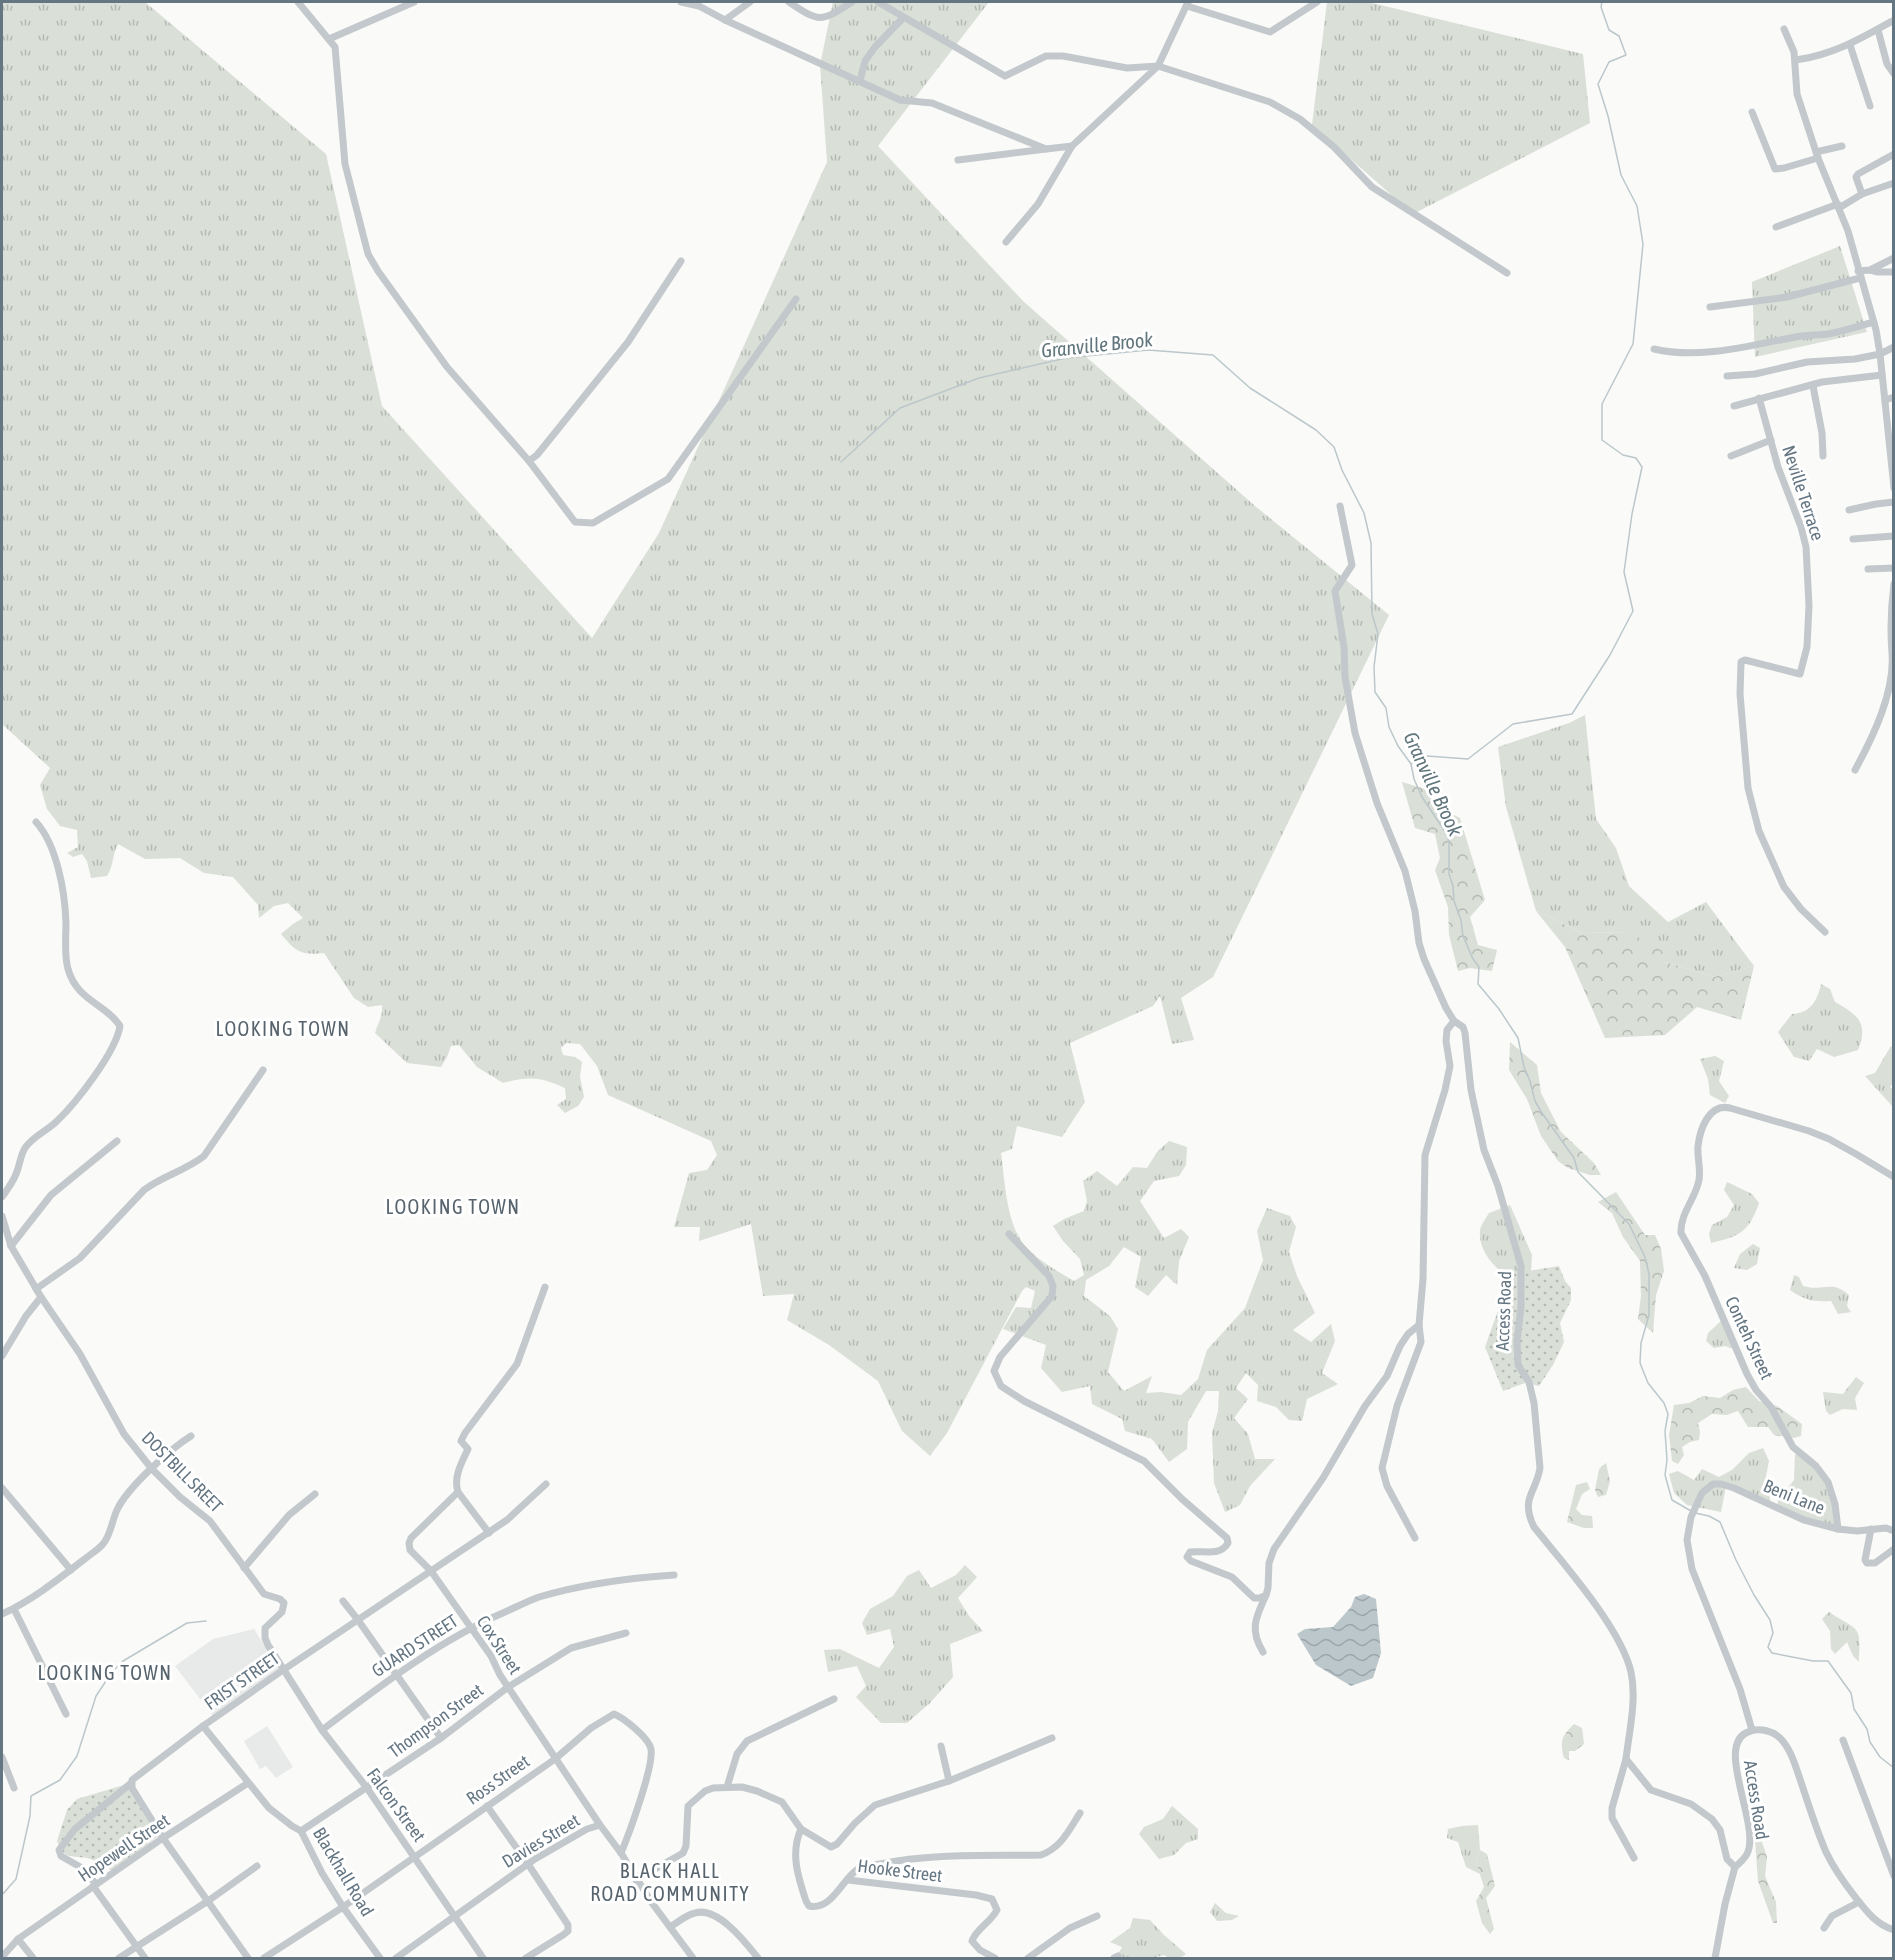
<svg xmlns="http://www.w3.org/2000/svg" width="1895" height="1960" viewBox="0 0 1895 1960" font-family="'Asap Condensed',sans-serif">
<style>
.built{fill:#e8e9e9}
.grass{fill:url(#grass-tufts)}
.forest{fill:url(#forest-crowns)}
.garden{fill:url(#garden-dots)}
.pitch{fill:#dadfd7}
.water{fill:url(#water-waves)}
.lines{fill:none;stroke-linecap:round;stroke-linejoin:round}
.stream{stroke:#bbc7cb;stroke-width:1.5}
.minor{stroke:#c3c8cc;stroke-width:7}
.labels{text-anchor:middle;stroke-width:6;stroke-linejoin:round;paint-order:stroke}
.street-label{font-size:18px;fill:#657683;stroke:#fff}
.water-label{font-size:20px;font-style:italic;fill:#60757c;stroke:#fff}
.neighbourhood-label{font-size:20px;letter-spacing:1.5px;fill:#57646e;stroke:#fff}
</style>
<defs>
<pattern id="grass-tufts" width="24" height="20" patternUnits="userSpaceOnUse" patternTransform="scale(1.5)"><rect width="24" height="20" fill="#dadfd7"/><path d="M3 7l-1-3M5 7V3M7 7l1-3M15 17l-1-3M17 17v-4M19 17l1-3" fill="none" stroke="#b4b9b4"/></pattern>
<pattern id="forest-crowns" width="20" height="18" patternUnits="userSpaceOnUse" patternTransform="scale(1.5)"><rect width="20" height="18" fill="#dadfd7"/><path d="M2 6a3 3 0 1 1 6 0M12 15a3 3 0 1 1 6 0" fill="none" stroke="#b4b9b4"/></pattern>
<pattern id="garden-dots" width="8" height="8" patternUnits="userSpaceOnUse" patternTransform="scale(1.5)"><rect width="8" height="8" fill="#dadfd7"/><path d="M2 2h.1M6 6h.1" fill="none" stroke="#b4b9b4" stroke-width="1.8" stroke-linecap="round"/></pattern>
<pattern id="water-waves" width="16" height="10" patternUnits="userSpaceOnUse" patternTransform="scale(1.5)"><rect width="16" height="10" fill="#bbc7cb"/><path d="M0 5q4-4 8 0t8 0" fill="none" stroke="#9ca6aa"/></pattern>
</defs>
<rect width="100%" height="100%" fill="#fafaf8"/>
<!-- built -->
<g class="built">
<path d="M254 1629 280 1670 213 1716 175 1666 213 1639Z"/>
<path d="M267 1726 293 1767 276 1778 266 1766 260 1769 244 1741Z"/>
</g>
<!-- grass -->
<g class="grass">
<path d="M2 2H145L326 154 382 406 592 638 659 533 827 162 820 65 833 2H989L878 146 1023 301 1255 506 1389 615 1213 977 1181 998 1194 1040 1172 1044 1160 996 1153 1006 1070 1043 1085 1102 1062 1137 1017 1126 1012 1149 1001 1153C1005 1181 1006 1223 1025 1246 1039 1261 1057 1271 1074 1281L1084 1275 1080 1259 1063 1241 1053 1226 1064 1219 1084 1211 1087 1201 1083 1181 1097 1171 1117 1186 1133 1167 1147 1168 1157 1152 1169 1141 1187 1147 1186 1165 1179 1176 1154 1181 1140 1201 1164 1238 1181 1229 1189 1237 1179 1261 1177 1285 1166 1275 1148 1296 1135 1287 1141 1257 1124 1247 1109 1266 1086 1280 1084 1296 1110 1316 1118 1329 1108 1372 1124 1391 1152 1376 1146 1393 1161 1392 1181 1395 1198 1379 1207 1350 1245 1308 1263 1260 1257 1231 1267 1208 1290 1216 1296 1227 1289 1252 1297 1276 1315 1313 1293 1330 1311 1342 1331 1324 1335 1341 1322 1373 1338 1384 1307 1399 1302 1421 1289 1420 1276 1407 1257 1401 1258 1385 1246 1373 1236 1388 1248 1399 1234 1418 1248 1434 1255 1459H1275L1250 1486 1240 1505 1225 1512 1214 1483 1212 1433 1218 1411 1219 1391H1206L1188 1422 1187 1449 1169 1462 1152 1439 1125 1431 1122 1419 1092 1404 1090 1386 1062 1392 1041 1368 1046 1345 1003 1329 1016 1307 1031 1308 1035 1291 1026 1287 1022 1291 947 1433 930 1456 902 1431 878 1381 829 1345 787 1320 794 1294 763 1296 751 1224 699 1241 700 1227H674L689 1173 707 1170 717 1155 711 1141 608 1095 597 1066 580 1044 566 1043 561 1048 563 1055 575 1057 582 1062 580 1077 584 1097 578 1106 565 1113 557 1105 566 1099 565 1088C540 1077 530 1076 503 1083L477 1067 459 1045 451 1046 447 1057 441 1067 407 1063 375 1033C378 1023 383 1016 382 1005L368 1007 354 998 324 953C301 956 295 951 281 934L293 924 303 918 288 903 274 906 259 918 258 905 233 877 204 873 180 858 145 859 118 844C112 855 114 865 107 876L91 878 87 861 82 854 73 857 67 853 78 847 77 830 60 826 47 809 40 785 50 768 2 724Z"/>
<path d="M1327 2H1368L1583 54 1590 123 1413 214 1312 125Z"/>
<path d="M1840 246 1867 332 1755 357 1752 282Z"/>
<path d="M1585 715 1596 819 1616 848 1629 886 1668 922 1706 902 1754 966 1714 977 1665 962 1629 932 1583 933 1536 911 1506 807 1498 747 1569 723Z"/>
<path d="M1821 984 1830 989 1835 1002C1858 1015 1869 1023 1858 1050L1834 1057 1817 1049 1809 1061 1794 1057 1778 1032 1792 1014C1811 1013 1817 1001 1821 984Z"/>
<path d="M1891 1046 1894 1049 1893 1083 1890 1087 1893 1089V1107L1865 1076 1875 1073Z"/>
<path d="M1715 1056 1724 1061 1719 1081 1729 1096 1725 1103 1710 1095 1708 1079 1700 1059Z"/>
<path d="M1727 1182 1752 1194 1759 1203C1749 1232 1740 1236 1711 1243L1709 1234 1712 1225 1727 1217 1734 1205 1724 1190Z"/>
<path d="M1510 1205 1532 1255 1531 1272 1511 1274 1509 1279C1495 1267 1478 1252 1480 1230 1481 1225 1486 1218 1489 1213Z"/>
<path d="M1753 1244 1760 1248 1757 1264 1747 1270 1734 1268 1740 1254Z"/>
<path d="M1794 1275 1799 1277 1803 1286C1822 1292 1832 1279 1849 1295L1847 1306 1851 1312 1838 1314 1831 1301C1813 1302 1804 1300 1790 1290Z"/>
<path d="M1721 1321H1723L1736 1350 1725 1346 1714 1348 1706 1341 1708 1333Z"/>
<path d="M1856 1377 1864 1383 1855 1398 1857 1410 1843 1409 1830 1415 1826 1411 1823 1392 1843 1394Z"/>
<path d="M1763 1448 1769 1461 1766 1476 1771 1505 1726 1486 1721 1512 1687 1505 1674 1493 1669 1474 1678 1471 1694 1480 1702 1469 1719 1477 1732 1470 1749 1453Z"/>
<path d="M1799 1452 1828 1482 1838 1529 1777 1508 1778 1500 1794 1480 1795 1455Z"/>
<path d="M965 1565 977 1577 958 1598 969 1616 983 1631 950 1644 953 1677 930 1703 907 1723H881L856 1697 866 1686 857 1666 828 1672 824 1650 840 1649 879 1668 894 1647 890 1629 867 1635 862 1623 870 1609 893 1596 907 1576 919 1570 931 1588 956 1575Z"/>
<path d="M1829 1612C1859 1632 1861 1623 1859 1662L1853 1656 1847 1642 1835 1654 1831 1649 1830 1631 1822 1619Z"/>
<path d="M1172 1806 1198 1829V1839L1186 1843 1174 1855 1159 1859 1139 1834 1144 1827 1163 1819Z"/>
<path d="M1478 1825 1480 1850 1476 1862 1480 1874 1466 1867 1458 1842 1447 1838 1448 1829 1462 1826Z"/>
<path d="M1215 1903 1226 1913 1239 1916 1232 1920 1217 1921 1210 1912Z"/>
<path d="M1133 1918 1150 1920 1164 1935 1186 1954C1179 1960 1171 1960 1164 1955L1152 1958H1116L1122 1947 1110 1942 1130 1928Z"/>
</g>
<!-- forest -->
<g class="forest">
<path d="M1402 782 1425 789 1446 811 1460 818 1485 900 1470 917 1478 945 1497 950 1492 971 1470 968 1458 971 1449 935 1448 907 1435 870 1440 858 1435 834 1415 828Z"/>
<path d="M1536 911 1583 933 1629 932 1662 951 1665 962 1714 977 1754 966 1741 1020 1697 1007 1665 1035 1605 1038 1565 947Z"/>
<path d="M1510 1042 1537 1065 1541 1093 1561 1132 1594 1163 1601 1175H1590L1568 1168 1558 1161 1541 1136 1527 1099 1509 1070Z"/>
<path d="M1616 1192 1645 1235H1655L1661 1249 1664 1271 1656 1295 1653 1333 1638 1319 1641 1296 1640 1261 1623 1237 1612 1213 1598 1202Z"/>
<path d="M1746 1387 1759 1401 1777 1406 1802 1424 1801 1436 1794 1438 1774 1435 1768 1427H1748L1738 1411 1727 1415 1712 1414 1698 1423 1700 1432 1699 1440 1690 1442 1682 1447 1684 1455 1678 1464 1672 1461 1669 1435 1674 1405 1689 1403 1703 1396 1720 1398 1733 1390Z"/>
<path d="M1606 1463 1610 1481 1606 1495 1598 1497 1595 1490 1599 1469Z"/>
<path d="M1587 1482 1590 1489 1582 1494 1576 1509 1582 1515 1592 1516 1593 1528H1584L1567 1522 1576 1485Z"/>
<path d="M1574 1724 1582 1728 1584 1744 1575 1751H1569V1760L1564 1758C1560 1741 1561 1737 1574 1724Z"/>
<path d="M1754 1827 1759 1833 1767 1857 1765 1876 1776 1902 1777 1923H1773L1758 1881Z"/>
<path d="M1480 1850 1487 1854 1495 1886 1486 1898 1494 1929 1490 1934 1482 1923 1476 1901 1484 1887 1476 1862Z"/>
</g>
<!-- garden -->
<g class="garden">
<path d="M1559 1266 1565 1281 1571 1288V1300L1560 1323 1564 1342 1553 1365 1539 1386 1525 1383 1503 1391 1485 1347 1511 1274Z"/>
<path d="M127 1784 160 1835 112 1871C105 1866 96 1860 87 1858 69 1855 65 1860 57 1841L67 1810 77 1799Z"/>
</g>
<!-- pitch -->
<path class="pitch" d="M1797 1491 1819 1501 1812 1517 1790 1508Z"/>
<!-- water -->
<path class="water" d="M1364 1594 1376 1599 1381 1653 1373 1678 1351 1686 1316 1665 1297 1634 1305 1629 1333 1627 1351 1607 1355 1597Z"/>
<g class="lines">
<!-- stream -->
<g class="stream">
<path d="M841 462 900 408 979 378 1066 358 1148 350 1213 355 1250 388 1316 430 1334 447 1342 470 1364 513 1371 543 1372 614 1378 634 1374 667 1375 692 1386 708 1389 727 1398 746 1411 764 1414 779 1422 797 1444 830 1449 841V874L1453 886 1454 901 1461 920 1463 936 1473 959 1479 967 1478 984 1499 1009 1518 1038 1524 1067 1530 1081 1535 1101 1542 1113 1574 1158 1578 1172 1629 1224 1645 1257 1649 1274V1315L1641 1343 1640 1363 1648 1383 1664 1403 1668 1414 1665 1431 1667 1460 1665 1475 1672 1500 1691 1511"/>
<path d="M1411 764 1427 756 1468 759 1513 724 1572 714 1610 655 1633 611 1624 572 1632 514 1642 467 1636 458 1623 455 1602 440V404L1633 344 1643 244 1637 206 1621 175 1608 116 1598 84 1609 62 1626 55 1619 36 1609 30 1601 7 1602 2"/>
<path d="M1695 1513 1709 1516 1720 1522 1736 1560 1754 1595 1770 1620 1773 1633 1768 1647 1772 1653 1813 1661H1828L1851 1693 1854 1709 1867 1729 1870 1742 1880 1757 1894 1768"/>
<path d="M2 1895 16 1879 30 1816 31 1796 60 1780 77 1756 96 1696 112 1672 123 1661 187 1623 206 1621"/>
</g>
<!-- minor -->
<g class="minor">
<path d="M298 2 335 47 345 164 368 254 378 271 447 367 529 461 575 522 593 523 668 479 796 299"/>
<path d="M681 2 699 6 725 20 900 100 932 103 1046 149 1072 146 1158 66 1188 2"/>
<path d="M789 2C820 23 821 22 852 2"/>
<path d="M878 2 1005 76 1046 56H1063L1127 68 1158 66 1270 102 1300 119 1334 147 1372 187 1507 273"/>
<path d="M1187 6 1270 32 1317 2"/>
<path d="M725 20 750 2"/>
<path d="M1784 29 1794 52 1797 94 1818 158 1848 231 1876 330 1880 354 1894 488"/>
<path d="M1878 30 1887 64 1894 74"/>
<path d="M329 39 414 2"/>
<path d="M1850 45 1870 106"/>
<path d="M1796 60C1833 55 1862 38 1894 20"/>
<path d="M860 81 865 61 875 47 903 18"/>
<path d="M1752 112 1775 169 1784 168 1818 158"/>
<path d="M1816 152 1842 146"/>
<path d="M958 160 1046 149"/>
<path d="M1862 194 1856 177 1858 174 1894 154"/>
<path d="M1839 208 1862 194 1894 183"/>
<path d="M1776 227 1838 204"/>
<path d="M1006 242 1038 204 1072 146"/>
<path d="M1870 270 1878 272H1894"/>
<path d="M1858 271 1870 270 1894 258"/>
<path d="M1710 307 1787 297 1860 278"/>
<path d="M1654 349C1701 360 1750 345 1796 337 1807 335 1818 335 1828 334 1844 331 1859 326 1874 322"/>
<path d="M1727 376 1755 374 1807 362 1855 359 1880 354 1894 347"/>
<path d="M1813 386 1822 433 1823 456"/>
<path d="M1759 398 1778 467 1801 527 1806 547 1809 606 1807 647 1800 674 1745 660 1741 662 1740 694 1748 788 1759 831 1784 887 1801 909 1825 932"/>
<path d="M1885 400 1894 397"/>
<path d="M1734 406 1822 382 1882 375"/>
<path d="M1731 456 1771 440"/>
<path d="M529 461 537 455 628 342 681 261"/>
<path d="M1340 506 1352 565 1335 591 1344 647 1345 677 1355 733 1377 803 1405 871 1415 911 1419 943 1424 959 1446 1008 1454 1021 1463 1027 1465 1033 1471 1090 1484 1150 1498 1186 1521 1266V1307L1517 1341 1518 1365 1529 1382 1534 1403 1540 1468C1536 1493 1520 1498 1534 1527 1563 1563 1621 1628 1631 1672 1637 1700 1629 1732 1626 1759L1651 1790 1691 1804 1712 1819 1720 1830 1727 1859 1735 1867"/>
<path d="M1849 510 1876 504 1894 502"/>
<path d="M1853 539 1894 536"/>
<path d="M1868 569 1894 568"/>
<path d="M1855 770C1873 737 1895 692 1892 653 1890 629 1891 607 1894 584"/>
<path d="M2 1197C7 1190 13 1182 16 1174 20 1165 20 1156 25 1148 33 1136 47 1131 57 1121 76 1103 116 1052 120 1026 105 1003 77 1001 68 969 64 955 66 937 66 923 65 892 57 845 36 822"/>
<path d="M2 1216 11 1246 41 1297 80 1354 124 1434 152 1469 180 1497 210 1521 264 1594 280 1599 284 1603 282 1612 265 1628V1638L268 1645 322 1730 367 1788 483 1958"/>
<path d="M1009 1234 1049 1276 1053 1286 1052 1296 1000 1357 994 1371 1001 1386 1024 1401 1144 1461 1182 1499 1227 1538 1228 1543C1220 1557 1203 1550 1190 1552L1187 1557 1191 1561 1232 1577 1254 1598H1260L1266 1595 1268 1588 1269 1563 1274 1549 1323 1478 1365 1406 1387 1376 1400 1346 1408 1334 1419 1325 1423 1279 1425 1155 1445 1090 1450 1066 1446 1041 1447 1030 1454 1021"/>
<path d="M11 1246 51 1195 117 1141"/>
<path d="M36 1289 80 1258 144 1190C162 1176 185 1171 204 1156L263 1070"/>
<path d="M2 1356 26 1316 41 1297"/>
<path d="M2 1488 71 1570"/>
<path d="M458 1492 411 1538 409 1543 410 1550 431 1571 491 1656 500 1675 600 1825 621 1853 652 1903 693 1958"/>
<path d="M1838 1529 1835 1504 1828 1482 1816 1466 1793 1447 1771 1407 1756 1390 1747 1374 1705 1276 1681 1233C1680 1213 1696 1198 1699 1180 1701 1169 1697 1157 1698 1146 1700 1129 1709 1103 1730 1108L1809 1131 1829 1139 1856 1154 1894 1177"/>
<path d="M1871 1529 1865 1560 1867 1563H1875L1894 1549"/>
<path d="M489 1533 458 1492C453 1477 462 1462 468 1449L461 1441 465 1433 517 1364 545 1287"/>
<path d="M1415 1538 1387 1486 1382 1468 1397 1406 1421 1342 1419 1325"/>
<path d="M244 1568 289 1515 315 1494"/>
<path d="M343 1601 358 1620 441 1738"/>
<path d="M14 1609 66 1714"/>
<path d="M2 1614C31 1601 60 1578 86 1558 91 1554 99 1549 103 1544 111 1535 112 1520 117 1510 127 1488 170 1449 191 1436"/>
<path d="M1263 1652C1249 1629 1256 1617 1266 1595"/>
<path d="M203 1726 269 1808 292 1826 301 1831 322 1873 343 1907 380 1958"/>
<path d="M322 1730C380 1686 438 1641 505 1612 516 1607 528 1601 539 1597 583 1584 628 1578 674 1575"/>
<path d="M1752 1730 1740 1689 1692 1569 1687 1540 1691 1517 1702 1493 1713 1484H1721L1734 1488 1804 1520 1838 1529 1857 1531 1886 1528 1894 1531"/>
<path d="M1843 1740 1894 1876"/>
<path d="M941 1746 949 1781"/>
<path d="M2 1757 14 1788"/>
<path d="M1626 1759 1612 1808V1818L1634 1858"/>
<path d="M727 1787 737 1754 747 1741 834 1699"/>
<path d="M487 1806 528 1864 568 1925V1931L563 1935 526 1958"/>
<path d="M801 1829C790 1853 798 1877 806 1901L809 1906C832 1911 842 1879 858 1869 864 1866 873 1865 880 1864 932 1853 988 1856 1041 1855 1061 1848 1069 1830 1080 1813"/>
<path d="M301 1831 441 1738 508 1687 571 1648 626 1633"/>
<path d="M1735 1867C1740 1863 1744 1859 1747 1854 1762 1825 1711 1741 1751 1731 1760 1728 1773 1731 1780 1738 1791 1749 1795 1765 1800 1779 1808 1803 1816 1829 1826 1852 1834 1869 1845 1884 1856 1898 1867 1912 1877 1925 1894 1930"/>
<path d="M636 1880 683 1853 686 1846 688 1806 705 1791 713 1788 742 1787 757 1791 782 1802 801 1829 831 1847 837 1844 855 1823 875 1805 949 1781 1052 1738"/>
<path d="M848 1880 976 1895 992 1899 997 1910C991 1922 976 1929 972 1941L980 1950 995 1958"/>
<path d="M96 1884 82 1868 61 1856 59 1850 75 1829 130 1784"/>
<path d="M93 1886 145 1958"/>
<path d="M670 1927C678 1922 686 1915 695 1913 718 1906 746 1943 758 1958"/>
<path d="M1824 1928 1832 1916 1859 1902"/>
<path d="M18 1939 33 1958"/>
<path d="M2 1957 18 1939 163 1838 248 1783"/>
<path d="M119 1958 208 1901 257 1866"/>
<path d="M248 1958 163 1838 132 1788V1780L203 1726 283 1670 507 1520 546 1484"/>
<path d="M264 1958 343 1907 555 1759 591 1728 614 1714C624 1718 649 1738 651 1749 654 1766 629 1834 621 1853"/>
<path d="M396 1958 535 1859 587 1829 600 1825"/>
<path d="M1028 1958 1070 1928 1097 1916"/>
<path d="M1114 1958 1118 1956"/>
<path d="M1715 1958 1725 1904 1735 1867"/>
</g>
</g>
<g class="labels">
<!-- street labels -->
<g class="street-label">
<text transform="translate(1803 493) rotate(72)" y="6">Neville Terrace</text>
<text transform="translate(1504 1311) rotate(-88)" y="6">Access Road</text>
<text transform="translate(1749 1338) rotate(65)" y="6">Conteh Street</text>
<text transform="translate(182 1472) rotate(45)" y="6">DOSTBILL SREET</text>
<text transform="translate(1794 1497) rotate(22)" y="6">Beni Lane</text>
<text transform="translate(499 1645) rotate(57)" y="6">Cox Street</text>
<text transform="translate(415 1646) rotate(-33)" y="6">GUARD STREET</text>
<text transform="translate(242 1681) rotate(-35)" y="6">FRIST STREET</text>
<text transform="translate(436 1721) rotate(-36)" y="6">Thompson Street</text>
<text transform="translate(498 1780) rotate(-35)" y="6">Ross Street</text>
<text transform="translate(1756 1800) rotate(81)" y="6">Access Road</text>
<text transform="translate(396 1805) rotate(54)" y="6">Falcon Street</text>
<text transform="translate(541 1841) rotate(-31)" y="6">Davies Street</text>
<text transform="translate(124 1848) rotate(-34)" y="6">Hopewell Street</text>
<text transform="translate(900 1871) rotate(7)" y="6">Hooke Street</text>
<text transform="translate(343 1872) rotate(59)" y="6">Blackhall Road</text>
</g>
<!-- water labels -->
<g class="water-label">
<text transform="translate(1097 345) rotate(-6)" y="7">Granville Brook</text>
<text transform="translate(1433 784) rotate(65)" y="7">Granville Brook</text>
</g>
<!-- neighbourhood labels -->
<g class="neighbourhood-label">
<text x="283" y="1036">LOOKING TOWN</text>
<text x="453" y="1214">LOOKING TOWN</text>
<text x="105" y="1680">LOOKING TOWN</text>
<text x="670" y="1878">BLACK HALL<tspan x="670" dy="23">ROAD COMMUNITY</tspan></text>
</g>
</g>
<!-- border -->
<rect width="1895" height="1960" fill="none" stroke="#657683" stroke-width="6"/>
</svg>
